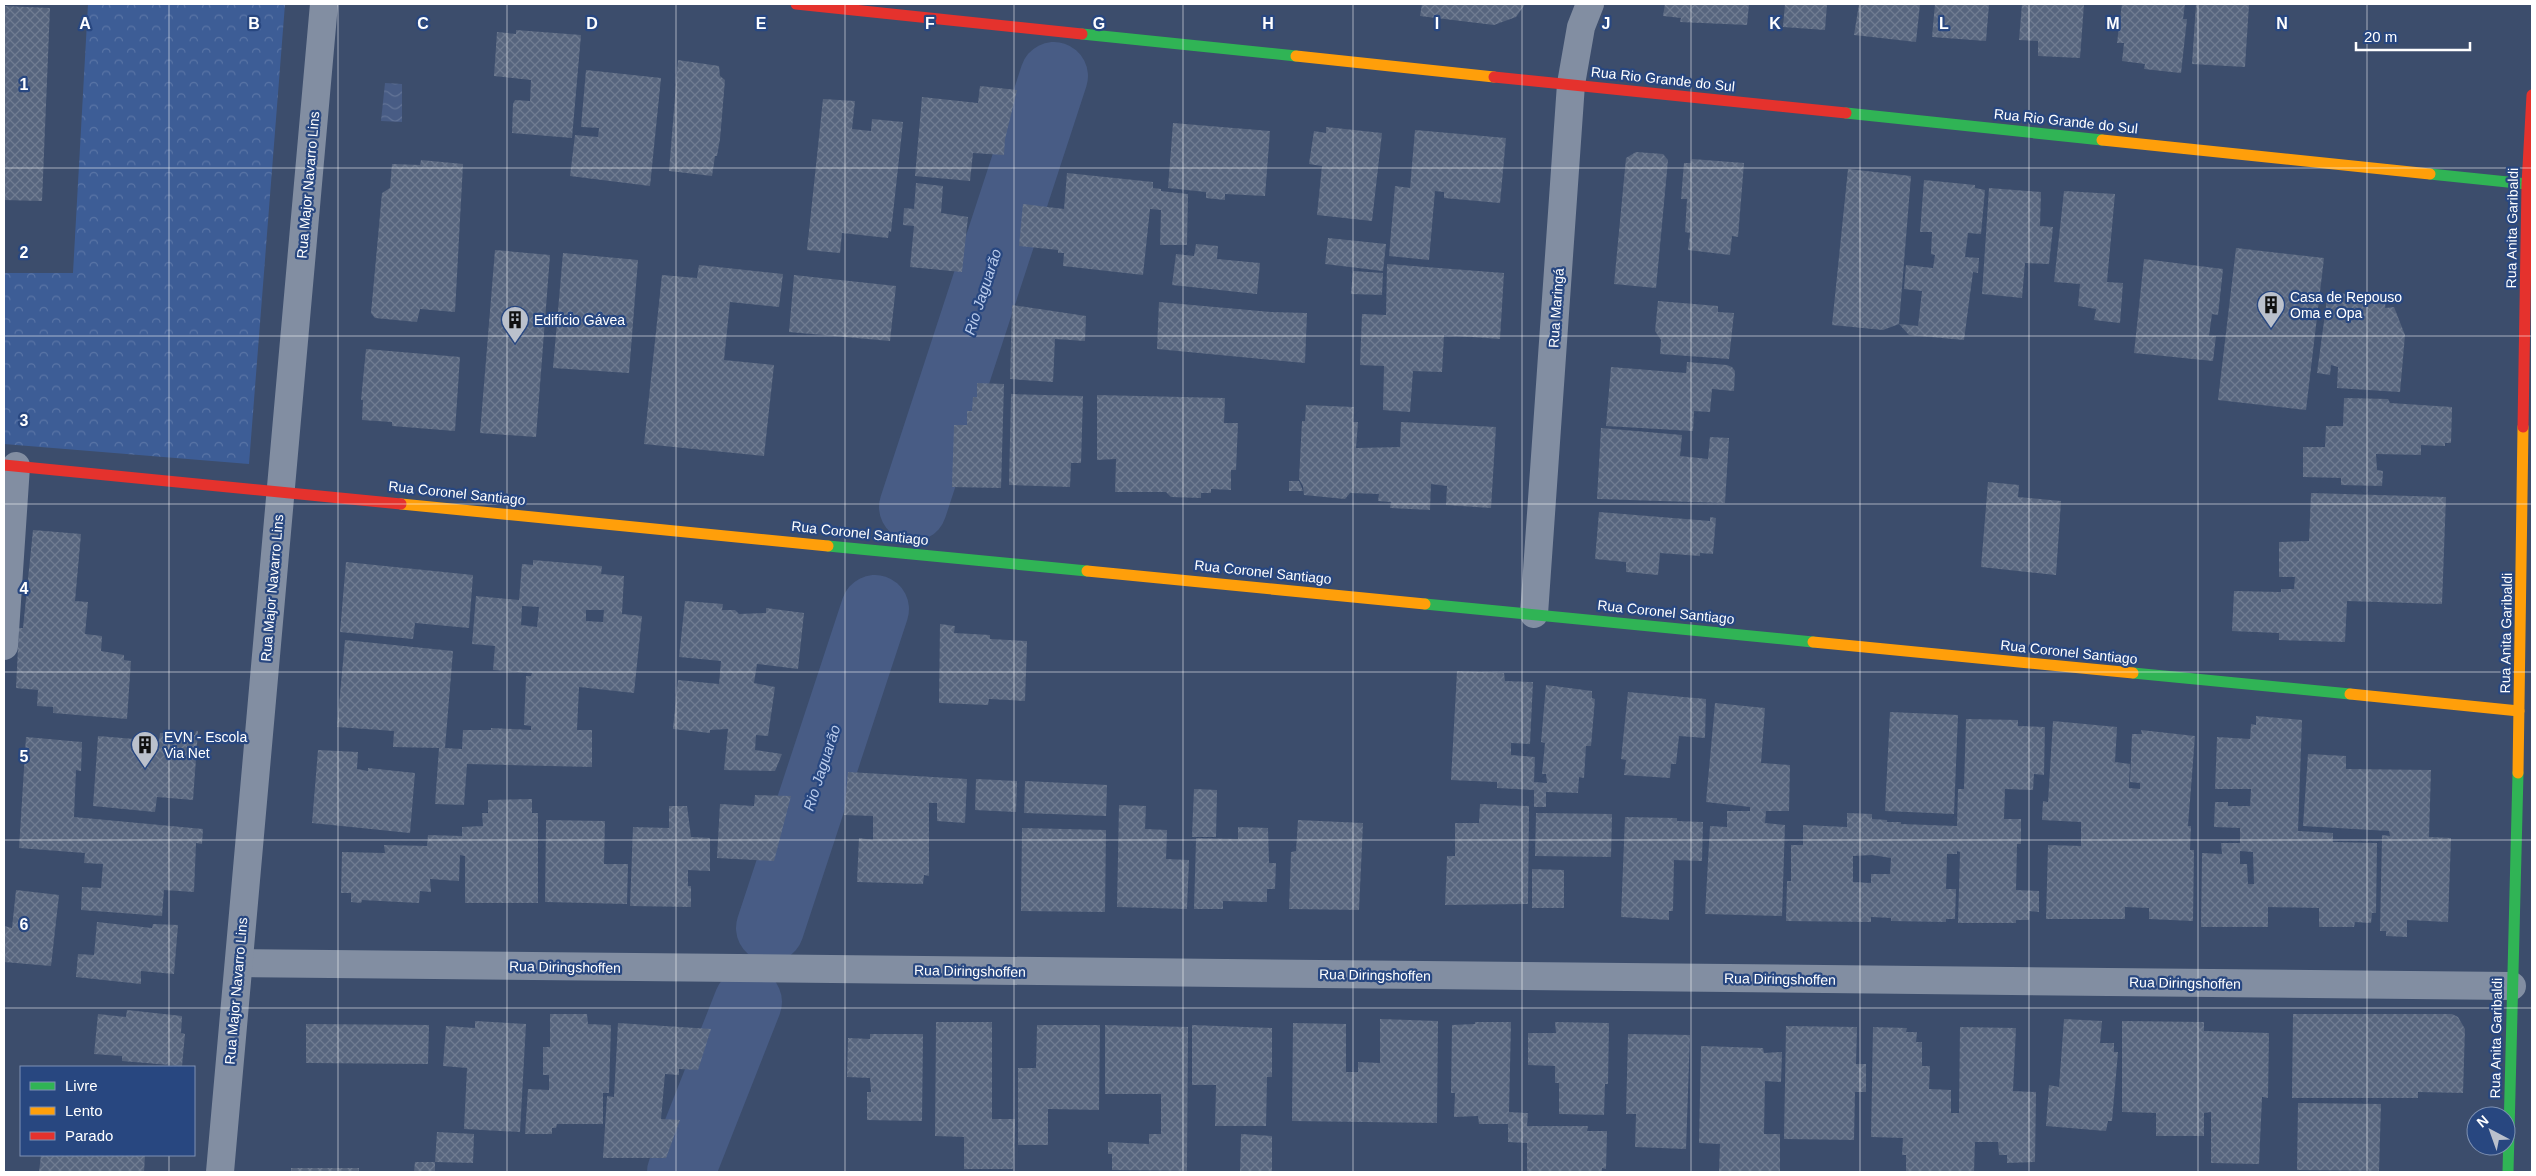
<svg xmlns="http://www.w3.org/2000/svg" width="2536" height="1176" viewBox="0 0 2536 1176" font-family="Helvetica,sans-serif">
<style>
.forest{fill:url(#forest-crowns)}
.water{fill:url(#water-waves)}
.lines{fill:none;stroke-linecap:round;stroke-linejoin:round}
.river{stroke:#485c85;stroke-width:68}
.building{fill:url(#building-cross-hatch);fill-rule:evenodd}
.street{stroke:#828ea2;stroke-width:28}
.fast{stroke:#30b455;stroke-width:11}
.slow{stroke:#ff9f0a;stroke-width:11}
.jam{stroke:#e5322d;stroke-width:11}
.grid{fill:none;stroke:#fff;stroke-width:1;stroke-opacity:0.55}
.labels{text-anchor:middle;stroke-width:4.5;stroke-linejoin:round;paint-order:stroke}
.street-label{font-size:14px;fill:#fff;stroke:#284780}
.poi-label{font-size:14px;fill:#fff;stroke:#284780;text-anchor:start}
.water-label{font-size:15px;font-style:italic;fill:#bbcded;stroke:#284780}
.grid-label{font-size:16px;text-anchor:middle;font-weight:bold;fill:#fff;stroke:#284780;stroke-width:4.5;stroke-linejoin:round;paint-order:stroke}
</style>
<defs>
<pattern id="forest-crowns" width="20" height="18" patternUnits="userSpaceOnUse" patternTransform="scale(1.25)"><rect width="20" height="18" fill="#3d5d96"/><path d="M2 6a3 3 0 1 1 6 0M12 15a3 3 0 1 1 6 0" fill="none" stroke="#5a75a6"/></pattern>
<pattern id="water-waves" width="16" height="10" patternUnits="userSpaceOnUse" patternTransform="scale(1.25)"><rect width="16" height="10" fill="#485c85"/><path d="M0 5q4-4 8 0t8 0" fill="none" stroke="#637497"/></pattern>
<pattern id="building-cross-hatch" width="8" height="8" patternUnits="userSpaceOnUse" patternTransform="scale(1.25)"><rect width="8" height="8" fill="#57657e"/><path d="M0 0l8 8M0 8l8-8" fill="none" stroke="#707c91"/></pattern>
</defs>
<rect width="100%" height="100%" fill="#3c4d6c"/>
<!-- forest -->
<path class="forest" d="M88 4H285L249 464 4 444V273H73Z"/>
<!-- water -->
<path class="water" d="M385 83 402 84V122L381 121Z"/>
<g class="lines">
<!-- river -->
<g class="river">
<path d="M913 507 1054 76"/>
<path d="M770 928 875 609"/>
<path d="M681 1172 748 1002"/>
</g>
</g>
<!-- building -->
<g class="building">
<path d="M1422 4H1525L1516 17 1494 25 1420 16Z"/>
<path d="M1665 4H1749L1747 25 1680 22 1681 18 1663 16Z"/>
<path d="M1785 4H1827L1825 30 1783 27Z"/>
<path d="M1859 4H1920L1916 42 1854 35Z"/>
<path d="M1935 4H1989L1986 41 1932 37Z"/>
<path d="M2022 4H2084L2080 58 2038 56V41L2019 40Z"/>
<path d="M2122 4H2185L2183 19H2187L2181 73 2144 69 2145 64 2122 61 2124 43H2117Z"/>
<path d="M2196 4H2249L2245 67 2192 64Z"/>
<path d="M4 6 50 8 42 201 4 200Z"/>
<path d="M516 30 581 35 572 138 512 133 513 104 515 100 530 101 531 80 494 76 497 32 516 34Z"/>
<path d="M678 60 719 66 720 76 725 80 720 139 717 156H715L712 176 669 171Z"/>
<path d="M586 70 661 78 650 186 570 176 575 135 598 137 599 128 581 127Z"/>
<path d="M980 86 1017 90 1005 139 1004 155 973 153 970 181 915 176 922 97 978 103Z"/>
<path d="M823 99 855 101 852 129 871 131 872 119 903 122 891 232 889 231 888 238 842 233 840 253 807 250Z"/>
<path d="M1173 123 1270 131 1265 196 1225 194V200L1206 198V192L1168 188Z"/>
<path d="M1326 127 1382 133 1372 221 1317 215 1322 166 1309 164 1314 131 1326 133Z"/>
<path d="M1415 130 1506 138 1500 203 1444 198V192L1435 191 1429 260 1389 256 1395 186 1410 188Z"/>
<path d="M1636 152 1663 154 1668 160 1656 288 1614 284 1626 158Z"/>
<path d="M1692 159 1744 163 1738 237 1732 236 1730 255 1688 250 1690 233 1685 232 1687 199H1681L1684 163H1691Z"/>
<path d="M421 160 463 164 455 312 420 309 417 322 375 318 371 313 382 193 390 188 392 164 420 165Z"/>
<path d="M1848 169 1911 176 1899 324 1918 326 1922 291 1904 289 1906 265 1933 268 1935 255 1931 254 1932 232H1920L1924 180 1975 185V188L1985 190 1981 234 1968 233 1965 257 1979 258 1978 273 1973 272 1964 340 1909 335 1899 324 1883 330 1832 325Z"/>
<path d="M1067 173 1153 182V188L1161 189V191L1188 194 1187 245H1160L1161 210 1150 209 1143 275 1063 266 1064 253H1058V250L1019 246 1023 204 1064 209Z"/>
<path d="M916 183 943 186 941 213 968 217 962 272 910 267 914 226 903 225 904 208 914 209Z"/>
<path d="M1989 188 2041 192 2040 226 2053 227 2049 264 2025 263 2022 298 1982 294Z"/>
<path d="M2064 191 2115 194 2107 282 2123 283 2120 323 2094 320 2096 309 2078 306 2080 284 2054 282Z"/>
<path d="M1328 238 1386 244 1383 271 1325 264Z"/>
<path d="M1196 244 1218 246 1217 259 1260 263 1257 294 1172 285 1176 254 1194 256Z"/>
<path d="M2236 248 2324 258 2306 410 2218 400Z"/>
<path d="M495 250 550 255 536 437 480 433Z"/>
<path d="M563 253 638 260 629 373 553 368Z"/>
<path d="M2144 259 2223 269 2218 315 2212 314 2209 336H2216L2213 361 2134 353Z"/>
<path d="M1387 264 1504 273 1500 339 1444 335 1442 372 1413 371 1410 412 1383 410 1384 366 1360 365 1362 314 1386 315Z"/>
<path d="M699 265 783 274 779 307 730 302 724 360 774 365 764 456 644 444 662 275 697 278Z"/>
<path d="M1353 271 1383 273 1382 295 1351 294Z"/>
<path d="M794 275 896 286 890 341 789 332Z"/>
<path d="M2328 292 2386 298 2385 308 2394 307 2405 335 2400 392 2337 388 2338 367 2331 365 2330 375 2317 373Z"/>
<path d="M1658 301 1718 306V312L1734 313 1729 359 1660 354 1661 340 1655 331Z"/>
<path d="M1159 302 1271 312 1307 313 1305 363 1157 349Z"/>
<path d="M1012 305 1086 316 1085 341 1055 339 1053 382 1010 379Z"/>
<path d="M366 349 460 357 455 431 392 426V422L362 420 363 400H361Z"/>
<path d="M1687 362 1727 365 1732 367 1735 371 1734 391 1712 389 1710 412 1694 411 1693 431 1606 426 1611 367 1686 373Z"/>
<path d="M977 383 1004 384 1001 488 952 487 954 425H967V411H972L973 397H977Z"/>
<path d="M1011 394 1083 396 1081 463H1071L1070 487 1009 485Z"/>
<path d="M1097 395 1225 398 1224 423H1238L1236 470H1231V490L1211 489V493H1201V498L1171 497 1166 492H1115L1116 459 1097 460Z"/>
<path d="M2344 398 2388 399 2390 403 2452 407 2451 443H2445V446L2421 445V455L2376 454 2377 470 2383 471 2382 486 2341 485V478L2303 477V447H2325L2326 426H2343Z"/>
<path d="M1306 405 1354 407 1353 422H1358L1356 448 1400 447 1401 422 1496 427 1491 508 1446 505 1447 486 1431 484 1430 510 1390 508 1391 502 1378 501 1379 494 1350 493 1345 499 1304 495 1303 486 1299 479 1302 421H1305Z"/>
<path d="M1601 428 1682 435 1680 456 1708 459 1710 437 1729 438 1725 503 1597 499Z"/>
<path d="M1289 481H1299L1303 491H1289Z"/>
<path d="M1988 482 2019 485 2018 497 2061 501 2056 575 1981 567Z"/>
<path d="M2311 493 2446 497 2442 604 2347 601 2345 642 2279 640V633L2232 631 2234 591 2281 592V589H2294L2295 577H2279V542L2309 541Z"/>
<path d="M1599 512 1710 521V517L1716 518 1713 554 1700 553V556L1660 553 1658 575 1626 572V562L1595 559Z"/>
<path d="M33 530 81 534 75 601 88 602 85 634 102 636 101 651 124 655V660L131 661 127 719 53 713V707L37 706 38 690 16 688 19 628H23Z"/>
<path d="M533 560 602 566 601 574 624 576 622 614 642 616 634 693 579 687 577 730H592V767L467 764 464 805 435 804 439 748 393 747 394 731 337 727 345 640 453 651 445 748 462 749 463 730H491V728L531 730V726L524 725 526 676H531L532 673 493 670 495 646 472 644 476 596 519 600 522 564 533 565ZM522 606 539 607 537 627 521 625ZM586 610H604L603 622 586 621Z"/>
<path d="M346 562 473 575 469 628 415 623 413 639 340 632Z"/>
<path d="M685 601 723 604 722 610H735L739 614 766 613V608L804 613 798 669 757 664 754 683 775 687 768 736 756 735 755 750 782 754 775 771 724 770 728 729 710 730V733L673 729 678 680 719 684 721 661 679 657Z"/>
<path d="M940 624 955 626 954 633 990 635V639L1027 641 1025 701 989 699 988 705 939 703Z"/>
<path d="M1457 671 1504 673 1505 681 1533 682 1530 744 1511 743V755L1535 757 1534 782 1547 783 1546 774H1542L1545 743 1541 742 1546 685 1592 691V698L1595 699 1591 746H1586L1584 778 1579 777 1578 793 1546 792V807H1534V790L1497 788V782L1451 780Z"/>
<path d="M1628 692 1706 699 1705 738 1679 736 1676 764H1671L1670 778 1624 775 1626 760 1621 759Z"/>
<path d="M1715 703 1765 708 1761 763 1790 765 1789 811H1766L1765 823 1785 825 1782 916 1705 914 1710 826 1727 827V811H1750V807L1706 802Z"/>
<path d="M1890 712 1958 715 1954 814 1885 811Z"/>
<path d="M2256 716 2302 720 2298 831 2333 833V842L2377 843 2376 913H2372L2371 923 2355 922 2354 927H2319V908L2268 907V927H2201L2202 853 2222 854 2221 843H2240V828L2214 827 2215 802H2228V806H2250L2251 789H2215L2217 737 2250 739 2251 724 2256 725ZM2240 851 2253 852 2254 884H2248L2247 864H2240Z"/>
<path d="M1966 719 2018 720V726L2045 727 2044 775 2034 774 2033 790 2005 789 2004 819H2021V844H2017L2016 890 2039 891V912L2029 911V920H2016V923H1958L1960 852 1957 851V854H1947L1946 889H1956L1955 919H1946V922L1891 921V918L1871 917V922L1786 921 1787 881H1791V845H1803V825L1847 827V813L1872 814V819L1887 820V822H1901V824L1957 826 1958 789H1964ZM1872 855 1891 858 1890 874H1871V883L1853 882V856Z"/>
<path d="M2053 721 2117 727 2115 762 2130 764 2129 788 2140 789V783L2130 782 2132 734H2142L2141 730 2195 736 2188 826H2191L2190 850H2194L2193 921 2149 919V908L2125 907V919H2046L2048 845 2081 846V822L2042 820 2043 801 2048 802Z"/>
<path d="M196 731H198L193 800 157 797 155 812 93 806 98 736 159 741 160 733 195 735Z"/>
<path d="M26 737 82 742 81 771 76 770 74 817 203 829 202 844 196 843 194 892 164 890 162 916 81 910 82 887 101 888 103 864 84 863 85 853 19 848Z"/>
<path d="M318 750 358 752 357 769 368 771V768L415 773 410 833 312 823Z"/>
<path d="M2308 754 2346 756V769L2431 770 2429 837 2451 838 2448 922 2407 920V937L2386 936V931H2380L2382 835 2390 836 2389 831 2303 826Z"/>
<path d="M848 772 967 779 965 823 937 821V803H929V876L924 875 923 884 857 882 859 838 873 840V816L844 815Z"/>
<path d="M976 779 1017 781 1016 812 975 810Z"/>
<path d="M1025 781 1107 785 1106 816 1024 813Z"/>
<path d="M1194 789 1217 790 1216 837H1192Z"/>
<path d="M755 795 791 796 774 861 717 858 720 804 754 806Z"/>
<path d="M532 799V813H538V903H465V856L460 855 459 881 430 879 431 892 420 891 419 903 362 900 361 903 351 902V893H341L342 852 385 853 384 845 427 846 428 835 462 836V827L483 826 482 813H488V800Z"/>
<path d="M1480 804 1529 806 1528 904 1445 905 1447 856H1455V823H1479Z"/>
<path d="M1119 805 1146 806 1145 829 1167 830 1166 859 1189 860 1187 909 1117 907Z"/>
<path d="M669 806H687L691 837 710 838V871L688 870V886H691V907L630 906 633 827 669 828Z"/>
<path d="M1536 813 1612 814 1611 857 1535 856Z"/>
<path d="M1625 817 1677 818V821L1703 822 1702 861 1674 860 1673 911H1669V920L1621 917Z"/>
<path d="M546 820 605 821 604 864H628L627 904 545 902Z"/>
<path d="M1298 820 1363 823 1359 910 1289 909 1291 852 1296 851Z"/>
<path d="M1238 827 1268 828 1269 863H1276L1275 889H1267V902L1223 901V909H1194L1196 838 1238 839Z"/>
<path d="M1022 828 1106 830 1105 912 1021 911Z"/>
<path d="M1532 869 1564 870V908H1532Z"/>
<path d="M16 890 59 895 51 966 4 962V926L12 928Z"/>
<path d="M97 922 152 928 153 924 178 925 174 974 141 971V984L76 977 78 954 94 955Z"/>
<path d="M127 1010 182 1016 181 1033 185 1034 182 1066 122 1061V1056L94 1054 98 1014 126 1017Z"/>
<path d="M550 1014H587L588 1024 611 1025 609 1093H603V1124H557L556 1128H552V1134H525L528 1089 549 1090V1075H543V1047H550Z"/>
<path d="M2293 1014H2452L2458 1017 2465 1029 2463 1093 2418 1092V1098H2292Z"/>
<path d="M1380 1019 1438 1021 1437 1123 1292 1121 1293 1023 1346 1024V1072H1358V1062L1380 1063Z"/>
<path d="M2064 1019 2102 1021 2100 1043H2114V1052H2118L2112 1121H2108L2106 1131 2046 1126 2049 1085 2059 1087Z"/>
<path d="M475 1021 526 1024 520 1132 464 1129 467 1068 443 1066 446 1026 475 1028Z"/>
<path d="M2122 1021 2204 1022V1031L2269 1033 2268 1098 2262 1097 2259 1164 2211 1163V1112L2204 1113V1136H2156V1113L2122 1112Z"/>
<path d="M936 1022H992V1119H1015L1013 1169H964V1137L935 1136Z"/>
<path d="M1475 1022H1511L1509 1112 1528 1113 1527 1126H1588L1587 1131H1607L1606 1169 1602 1168V1172H1527V1143L1508 1142V1124H1479L1478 1116 1454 1117 1455 1093H1451L1452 1025 1475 1024Z"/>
<path d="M1555 1022 1609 1023 1608 1084H1605L1604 1115 1559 1114V1083H1555V1066L1528 1065V1033H1556Z"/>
<path d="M618 1023 711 1029 698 1070 679 1069V1075L665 1074 661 1119 680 1120 666 1158H603L607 1096 614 1097Z"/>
<path d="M306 1024 429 1025 428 1064 306 1063Z"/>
<path d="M1037 1025H1100L1099 1110 1048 1109V1145H1018V1068H1036Z"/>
<path d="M1105 1025 1188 1027 1187 1171 1112 1170V1154H1108V1142L1149 1144V1134H1161V1094H1105Z"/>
<path d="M1192 1025 1272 1028V1077H1267L1266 1126H1215L1216 1085H1192Z"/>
<path d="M1786 1026 1857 1027 1856 1064H1866V1092H1855L1854 1140 1784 1139Z"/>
<path d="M1873 1027 1907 1028 1906 1032H1917L1916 1042H1922V1066H1930L1929 1089 1951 1090V1113H1959L1960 1027 2016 1028 2013 1091 2036 1092 2035 1162 2007 1163V1155H1999L1998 1142H1975L1974 1172H1906V1155H1902L1903 1138 1871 1137Z"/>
<path d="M870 1034H923L922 1121 867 1120V1092H871L870 1078 847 1077 848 1038 870 1039Z"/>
<path d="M1628 1034 1690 1035 1686 1149 1635 1147 1636 1114H1626Z"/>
<path d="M1701 1046 1763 1048 1764 1053 1782 1052 1781 1082 1765 1081 1764 1134H1780V1172H1719L1720 1144 1699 1143Z"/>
<path d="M2298 1103 2381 1104 2379 1171 2297 1170Z"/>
<path d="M437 1132 474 1134 473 1163 435 1162V1172H414L415 1162H435Z"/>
<path d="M1241 1134 1272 1136V1172L1240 1171Z"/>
<path d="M41 1155H131L145 1156 144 1172H39Z"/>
<rect x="291" y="1168" width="68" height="4"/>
</g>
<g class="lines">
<!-- street -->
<g class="street">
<path d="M1534 614 1571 84 1581 27 1590 4"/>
<path d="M4 646 16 466"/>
<path d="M239 963 2512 986"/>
<path d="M220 1172 324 4"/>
</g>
<!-- fast -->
<g class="fast">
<path d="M1082 34 1296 56"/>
<path d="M1846 113 2102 140"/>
<path d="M2430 174 2527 184"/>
<path d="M828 546 1087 571"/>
<path d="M1425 604 1813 642"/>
<path d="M2133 673 2350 694"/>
<path d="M2508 1172 2518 773"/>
</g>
<!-- slow -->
<g class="slow">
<path d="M1296 56 1494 77"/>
<path d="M2102 140 2430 174"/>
<path d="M401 504 828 546"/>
<path d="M1087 571 1425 604"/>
<path d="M1813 642 2133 673"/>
<path d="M2350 694 2519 711"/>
<path d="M2518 773 2523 427"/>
</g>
<!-- jam -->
<g class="jam">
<path d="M796 4 1082 34"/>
<path d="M1494 77 1846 113"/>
<path d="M2523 427 2527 184 2532 95"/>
<path d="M4 465 401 504"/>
</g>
</g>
<!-- grid -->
<path class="grid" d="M169 4V1067M338 4V1172M507 4V1172M676 4V1172M845 4V1172M1014 4V1172M1183 4V1172M1353 4V1172M1522 4V1172M1691 4V1172M1860 4V1172M2029 4V1172M2198 4V1172M2367 4V1172M4 168H2532M4 336H2532M4 504H2532M4 672H2532M4 840H2532M4 1008H2532M169 1155V1172"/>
<!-- icons -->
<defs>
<symbol id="building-pin" viewBox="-11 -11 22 30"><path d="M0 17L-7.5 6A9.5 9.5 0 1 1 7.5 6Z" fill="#bbc1cc" stroke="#284780"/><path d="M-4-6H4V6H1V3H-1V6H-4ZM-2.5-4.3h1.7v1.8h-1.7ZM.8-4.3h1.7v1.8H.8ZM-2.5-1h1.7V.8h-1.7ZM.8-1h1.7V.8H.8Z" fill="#111"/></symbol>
</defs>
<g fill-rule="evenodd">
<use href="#building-pin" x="2255" y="289" width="32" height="43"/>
<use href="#building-pin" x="499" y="304" width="32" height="43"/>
<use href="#building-pin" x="129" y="729" width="32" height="43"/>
</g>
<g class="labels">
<!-- street labels -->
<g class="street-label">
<text transform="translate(1663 79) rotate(6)" y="5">Rua Rio Grande do Sul</text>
<text transform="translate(2066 121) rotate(6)" y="5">Rua Rio Grande do Sul</text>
<text transform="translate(308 185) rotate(-85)" y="5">Rua Major Navarro Lins</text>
<text transform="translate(2512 228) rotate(-89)" y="5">Rua Anita Garibaldi</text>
<text transform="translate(1556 308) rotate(-86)" y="5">Rua Maringá</text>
<text transform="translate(457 493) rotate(6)" y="5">Rua Coronel Santiago</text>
<text transform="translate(860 533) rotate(6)" y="5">Rua Coronel Santiago</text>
<text transform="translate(1263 572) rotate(6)" y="5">Rua Coronel Santiago</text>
<text transform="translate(272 588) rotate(-85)" y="5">Rua Major Navarro Lins</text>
<text transform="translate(1666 612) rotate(6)" y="5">Rua Coronel Santiago</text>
<text transform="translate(2506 633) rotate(-89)" y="5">Rua Anita Garibaldi</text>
<text transform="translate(2069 652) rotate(6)" y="5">Rua Coronel Santiago</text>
<text transform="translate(565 967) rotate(1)" y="5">Rua Diringshoffen</text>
<text transform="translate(970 971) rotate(1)" y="5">Rua Diringshoffen</text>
<text transform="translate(1375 975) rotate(1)" y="5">Rua Diringshoffen</text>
<text transform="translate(1780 979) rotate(1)" y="5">Rua Diringshoffen</text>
<text transform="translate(2185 983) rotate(1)" y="5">Rua Diringshoffen</text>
<text transform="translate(236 991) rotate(-85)" y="5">Rua Major Navarro Lins</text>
<text transform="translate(2496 1038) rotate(-89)" y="5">Rua Anita Garibaldi</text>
</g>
<!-- poi labels -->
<g class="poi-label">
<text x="2290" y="302">Casa de Repouso<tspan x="2290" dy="16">Oma e Opa</tspan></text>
<text x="534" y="325">Edifício Gávea</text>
<text x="164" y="742">EVN - Escola<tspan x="164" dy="16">Via Net</tspan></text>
</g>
<!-- water labels -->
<g class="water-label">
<text transform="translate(983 292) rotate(-72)" y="5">Rio Jaguarão</text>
<text transform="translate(822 768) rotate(-72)" y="5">Rio Jaguarão</text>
</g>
</g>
<g class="grid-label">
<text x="85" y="29">A</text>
<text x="254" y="29">B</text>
<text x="423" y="29">C</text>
<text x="592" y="29">D</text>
<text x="761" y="29">E</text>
<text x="930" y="29">F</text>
<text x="1099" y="29">G</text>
<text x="1268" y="29">H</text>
<text x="1437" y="29">I</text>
<text x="1606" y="29">J</text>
<text x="1775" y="29">K</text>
<text x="1944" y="29">L</text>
<text x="2113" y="29">M</text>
<text x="2282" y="29">N</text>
<text x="24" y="90">1</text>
<text x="24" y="258">2</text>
<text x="24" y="426">3</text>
<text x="24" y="594">4</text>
<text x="24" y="762">5</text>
<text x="24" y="930">6</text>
</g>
<!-- border -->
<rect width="2536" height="1176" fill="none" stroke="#ffffff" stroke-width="10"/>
<!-- legend -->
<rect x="20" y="1066" width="175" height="90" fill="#284780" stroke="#7e91b3"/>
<rect x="30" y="1082" width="25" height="8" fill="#30b455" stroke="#7e91b3"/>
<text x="65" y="1091" font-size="15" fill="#ffffff">Livre</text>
<rect x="30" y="1107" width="25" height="8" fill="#ff9f0a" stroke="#7e91b3"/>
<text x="65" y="1116" font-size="15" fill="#ffffff">Lento</text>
<rect x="30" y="1132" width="25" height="8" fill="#e5322d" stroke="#7e91b3"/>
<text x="65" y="1141" font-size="15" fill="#ffffff">Parado</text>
<!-- north arrow -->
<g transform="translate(2491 1131) rotate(319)"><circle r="24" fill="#284780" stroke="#7e91b3"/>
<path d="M0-4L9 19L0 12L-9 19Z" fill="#bbc1cc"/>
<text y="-8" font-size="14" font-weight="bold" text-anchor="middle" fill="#ffffff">N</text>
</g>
<!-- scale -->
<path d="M2356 42v8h114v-8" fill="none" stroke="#ffffff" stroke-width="2.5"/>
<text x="2364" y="42" font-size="15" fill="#ffffff" stroke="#284780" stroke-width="4" paint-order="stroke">20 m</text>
</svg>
